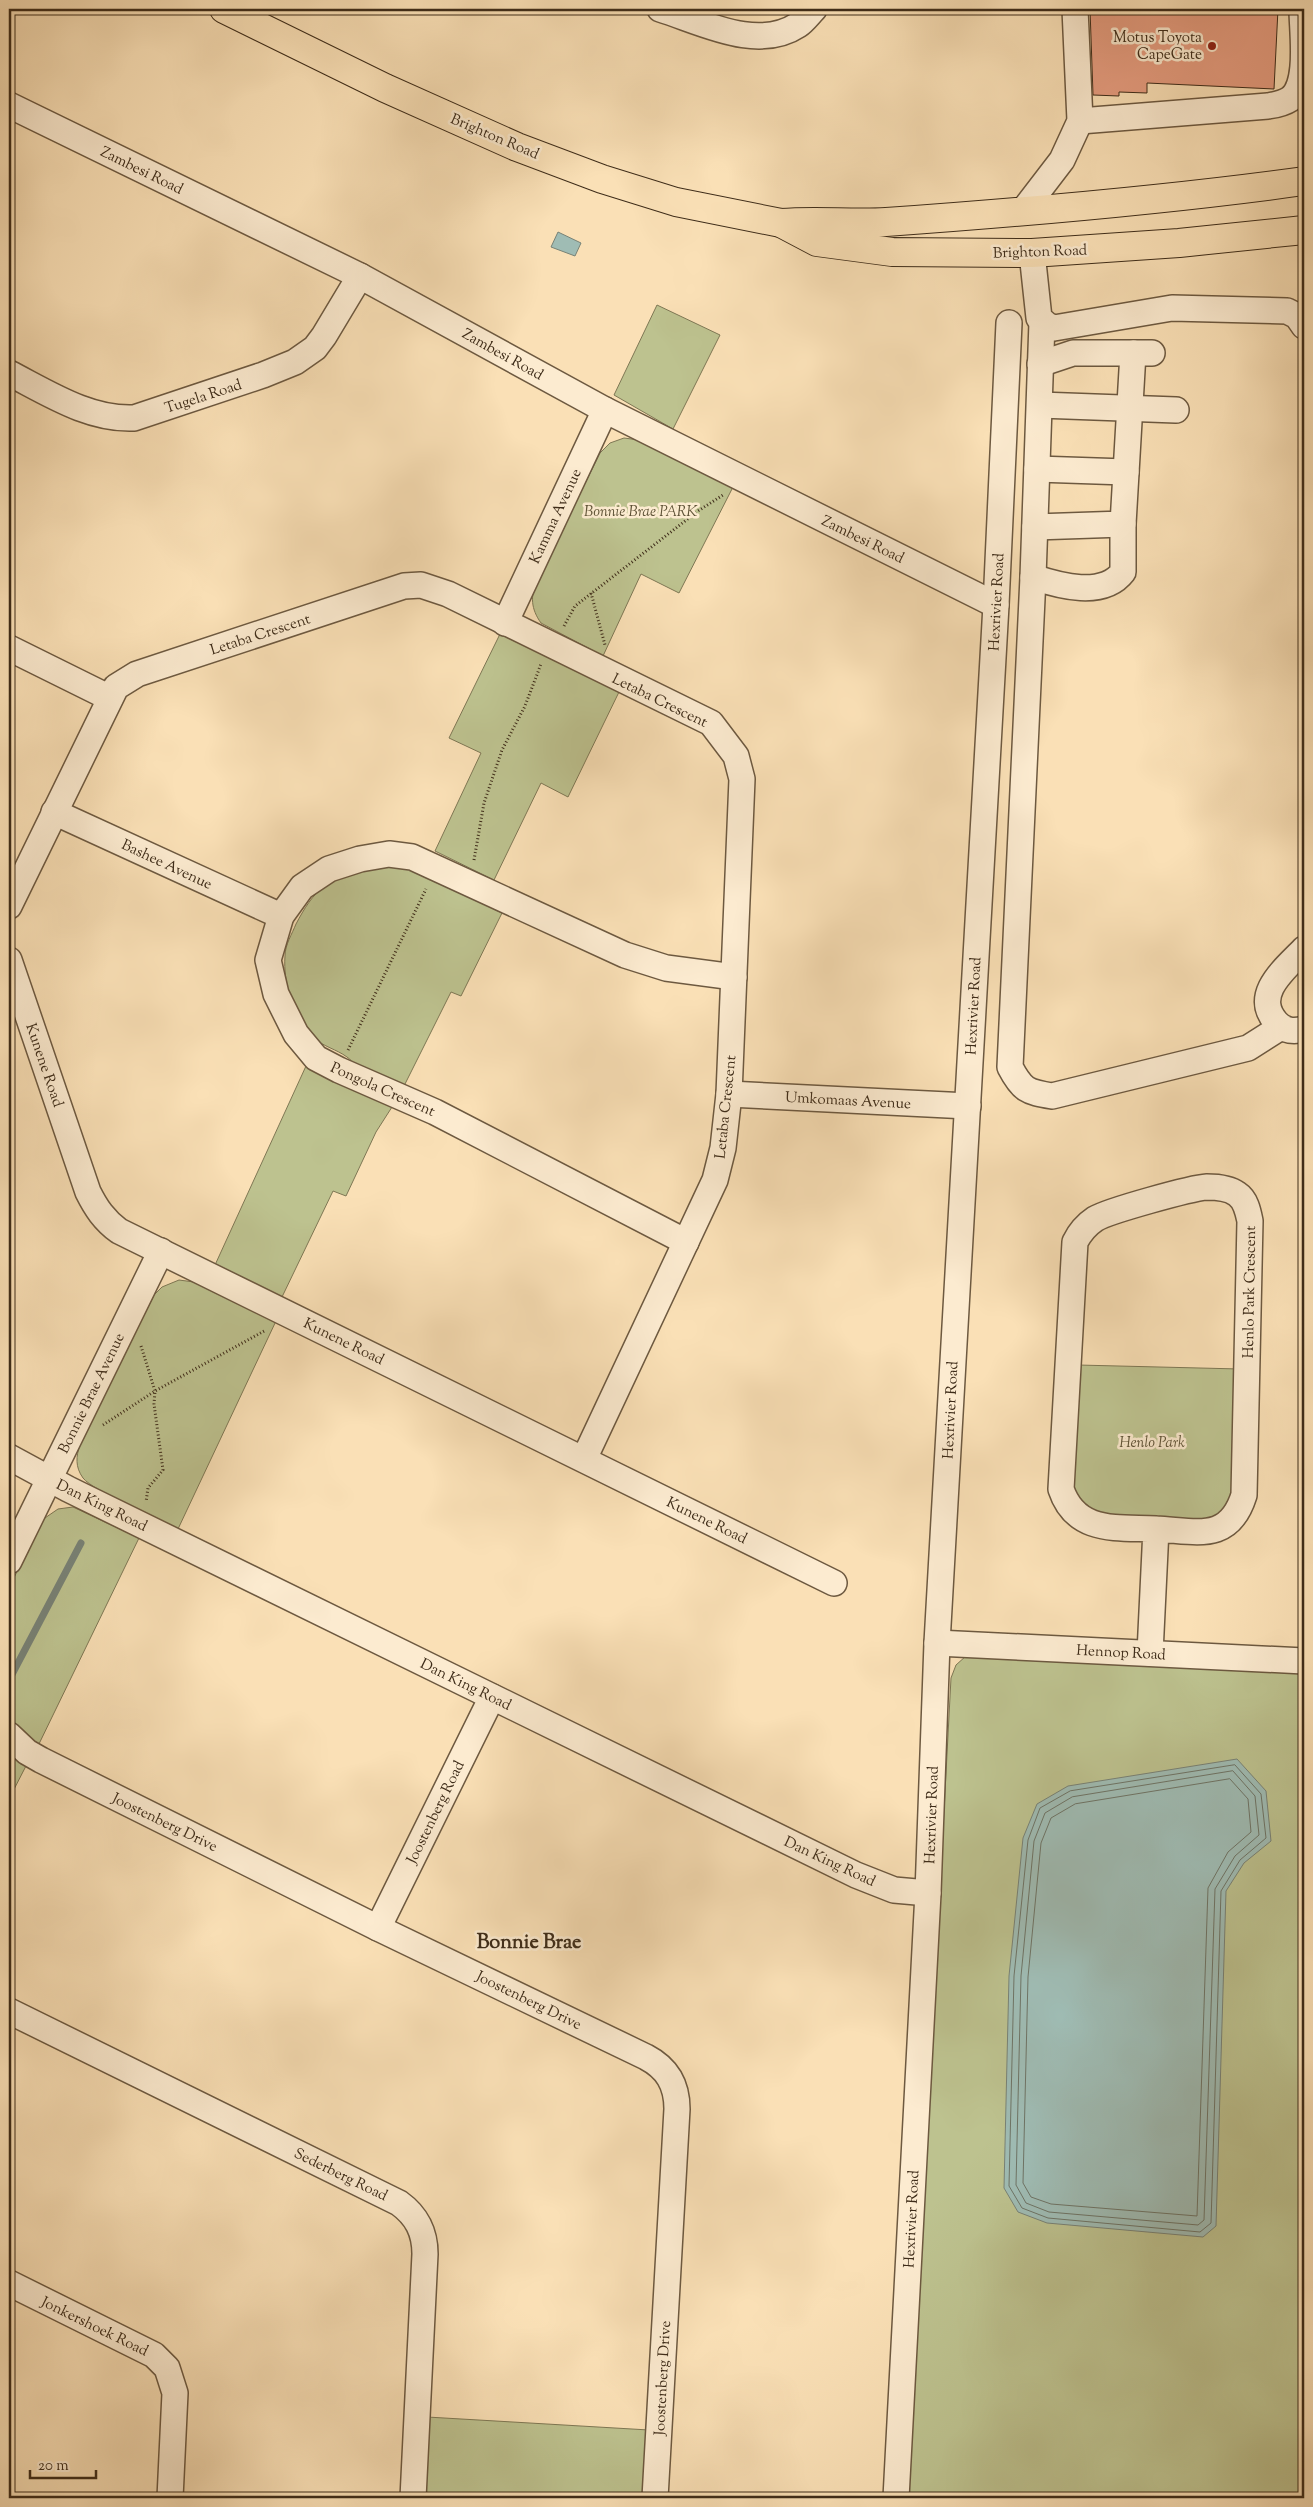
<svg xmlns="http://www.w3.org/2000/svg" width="1313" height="2507" viewBox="0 0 1313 2507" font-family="'Sorts Mill Goudy',serif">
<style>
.green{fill:#bdc28f;stroke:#7e7754}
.water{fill:#9fbcb4;stroke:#788276}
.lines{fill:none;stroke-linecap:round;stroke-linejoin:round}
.shore{stroke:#6e7466;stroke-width:1}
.stream{stroke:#788276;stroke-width:7}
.building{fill:#e59c7f;stroke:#3e2c19}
.minor-casing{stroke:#6d5940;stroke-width:28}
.major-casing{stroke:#3e2c19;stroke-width:30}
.path{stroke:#3e2c19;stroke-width:3;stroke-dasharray:1 2.5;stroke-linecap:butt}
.minor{stroke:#fcebd0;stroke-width:25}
.major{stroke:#fae0b6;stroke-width:28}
.poi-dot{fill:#8f2418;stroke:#fcebd0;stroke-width:2}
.labels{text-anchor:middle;stroke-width:5;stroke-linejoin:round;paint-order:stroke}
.poi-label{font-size:15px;fill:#3e2c19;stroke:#fcebd0;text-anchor:end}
.street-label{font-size:15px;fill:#3e2c19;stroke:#fcebd0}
.park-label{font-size:15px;font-style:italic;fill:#5e5236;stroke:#fcebd0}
.district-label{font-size:20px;font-weight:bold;fill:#3e2c19;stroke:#fcebd0}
</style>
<rect width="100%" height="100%" fill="#fae0b6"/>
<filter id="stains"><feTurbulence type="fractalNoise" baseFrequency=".004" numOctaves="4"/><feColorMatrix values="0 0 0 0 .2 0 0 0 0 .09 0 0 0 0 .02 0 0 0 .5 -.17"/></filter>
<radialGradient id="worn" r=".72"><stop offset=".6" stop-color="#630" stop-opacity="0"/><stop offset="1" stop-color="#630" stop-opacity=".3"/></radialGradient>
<!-- green -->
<g class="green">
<path d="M657 305 720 335 673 429 614 395Z"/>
<path d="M624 438 639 440 733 487 679 593 641 574 603 656 541 623C531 609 530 596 537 581L600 453 610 443Z"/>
<path d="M500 634 619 692 568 797 541 783 494 880 435 851 481 753 449 738Z"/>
<path d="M376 865 411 868 502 913 461 996 451 992 404 1086 369 1069 364 1070C353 1065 354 1062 347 1057 336 1049 324 1047 314 1038 293 1020 283 983 285 956 285 945 292 934 296 924 304 909 312 895 326 885 340 875 360 871 376 865Z"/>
<path d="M306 1066 392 1107 376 1132 346 1196 333 1191 282 1297 215 1265Z"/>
<path d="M179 1280 194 1282 276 1321 178 1529C159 1519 93 1491 83 1478 75 1467 76 1456 80 1445L154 1295 162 1287Z"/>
<path d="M1078 1365 1240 1369 1237 1492 1227 1512 1206 1520 1103 1514C1087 1508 1076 1500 1073 1481Z"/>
<path d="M73 1507 139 1538 37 1748 16 1732 9 1719V1588L42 1520 58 1509Z"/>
<path d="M966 1656 1304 1669V2498H908L951 1678 956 1665Z"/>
<path d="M9 1750 27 1764 9 1799Z"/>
<path d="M427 2417 649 2430 646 2498H423Z"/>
</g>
<!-- water -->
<g class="water">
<path d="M558 232 581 243 575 256 551 247Z"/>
<path d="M1237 1759 1266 1791 1271 1841 1244 1863 1226 1891 1216 2226 1203 2237 1047 2223 1018 2212 1004 2188 1009 1976 1023 1838 1037 1804 1068 1786Z"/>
</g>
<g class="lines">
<!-- shore -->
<g class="shore">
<path d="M1235 1765 1261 1794 1266 1838 1240 1860 1221 1891 1211 2223 1200 2232 1048 2218 1022 2208 1009 2186 1014 1976 1028 1840 1040 1808 1070 1791Z"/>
<path d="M1233 1771 1255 1796 1259 1835 1235 1856 1215 1889 1204 2220 1198 2225 1049 2212 1026 2203 1016 2185 1021 1976 1034 1841 1045 1813 1072 1797Z"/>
<path d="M1230 1779 1248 1799 1251 1832 1228 1852 1208 1888 1197 2216 1051 2204 1031 2197 1023 2183 1028 1977 1041 1843 1051 1818 1075 1804Z"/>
</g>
<!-- stream -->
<path class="stream" d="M9 1680 81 1543"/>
</g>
<!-- building -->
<path class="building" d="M1090 9H1278L1274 89 1147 83V93L1119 92V96L1093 95Z"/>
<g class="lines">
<defs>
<g id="minor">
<path d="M660 9C702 22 757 52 798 25 804 21 809 14 814 9"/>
<path d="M9 105 360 276 605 410 996 605"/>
<path d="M1080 121 1268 106C1275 105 1284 103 1290 99 1310 84 1302 32 1302 9"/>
<path d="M1023 211 1062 160 1080 121 1075 9"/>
<path d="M1032 253 1039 318 1047 325 1054 328 1172 308 1287 311 1297 316 1304 326"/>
<path d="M1042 322 1033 577 1010 1067C1022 1090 1027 1092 1052 1096L1248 1048 1281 1027"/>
<path d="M1040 364 1073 353H1152"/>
<path d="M9 373C48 393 89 420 134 418L263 375 295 362 315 348 324 336 360 276"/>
<path d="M1040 405 1176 410"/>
<path d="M1037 469 1126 472"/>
<path d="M1035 527 1123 524 1133 353"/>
<path d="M1033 577C1060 586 1103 598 1123 572V524"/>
<path d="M505 623 605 410"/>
<path d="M9 648 110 698"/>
<path d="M54 812 281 916"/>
<path d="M9 906 116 687 137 674 404 586 421 585 448 594 711 723 736 756 742 779 729 1094 723 1148 715 1180 584 1459"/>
<path d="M1304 949C1285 969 1252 994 1276 1022 1284 1031 1293 1032 1304 1029"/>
<path d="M9 960 88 1192C96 1208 104 1220 119 1231L834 1583"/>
<path d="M729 1094 968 1106"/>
<path d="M686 1242 435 1112 339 1070 316 1058 296 1034 276 994 268 960 281 916 302 887 329 869 360 859 389 854 412 857 625 955 666 968 734 977"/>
<path d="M9 1457 68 1489 856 1875 894 1890 928 1893"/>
<path d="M9 1561 161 1251"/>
<path d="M937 1643 1304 1661"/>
<path d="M1150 1653 1156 1529C1197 1531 1229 1543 1244 1495L1250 1221C1248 1211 1246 1200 1237 1194 1229 1188 1216 1187 1207 1187 1191 1188 1108 1211 1095 1219 1086 1225 1080 1232 1075 1242L1061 1489C1076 1534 1117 1527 1156 1529"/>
<path d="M9 1735 27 1752 41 1760 378 1928 646 2057C667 2068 677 2084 677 2109L655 2498"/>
<path d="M378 1928 492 1697"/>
<path d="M9 2011 399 2203C417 2216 425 2232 425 2254L413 2498"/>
<path d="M9 2283 154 2355 167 2368 175 2393 170 2498"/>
<path d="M896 2498 928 1893 937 1643 996 605 1009 323"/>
</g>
<g id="major">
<path d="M224 9 385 88 517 147 602 179 676 202 781 223 817 242 892 252 1032 253 1179 243 1304 230"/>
<path d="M781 223C816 220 851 224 886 222 1026 212 1166 200 1304 181"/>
</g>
</defs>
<!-- minor casing -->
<use href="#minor" class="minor-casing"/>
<!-- major casing -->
<use href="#major" class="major-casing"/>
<!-- path -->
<g class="path">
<path d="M591 593 605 645"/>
<path d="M564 626 575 606 698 511 723 495"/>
<path d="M474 860 484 803 502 750 525 706 541 664"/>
<path d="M348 1050 426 889"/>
<path d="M141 1346 155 1391 154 1404 163 1470 148 1488 146 1502"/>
<path d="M103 1425 155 1391 266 1330"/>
</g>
<!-- minor -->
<use href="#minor" class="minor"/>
<!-- major -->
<use href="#major" class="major"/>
</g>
<!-- markers -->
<circle class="poi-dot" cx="1212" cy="46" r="5"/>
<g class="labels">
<!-- poi labels -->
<g class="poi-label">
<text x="1202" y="42">Motus Toyota<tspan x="1202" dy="17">CapeGate</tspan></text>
</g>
<!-- street labels -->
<g class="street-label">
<text transform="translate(495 136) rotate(23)" y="5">Brighton Road</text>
<text transform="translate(142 170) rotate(26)" y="5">Zambesi Road</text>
<text transform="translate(1040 251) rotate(-2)" y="5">Brighton Road</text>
<text transform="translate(503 354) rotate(29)" y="5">Zambesi Road</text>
<text transform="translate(203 396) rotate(-18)" y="5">Tugela Road</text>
<text transform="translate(555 516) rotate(-65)" y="5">Kamma Avenue</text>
<text transform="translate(863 539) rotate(26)" y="5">Zambesi Road</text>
<text transform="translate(996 602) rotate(-87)" y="5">Hexrivier Road</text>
<text transform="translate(260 634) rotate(-18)" y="5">Letaba Crescent</text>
<text transform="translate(660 700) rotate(26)" y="5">Letaba Crescent</text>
<text transform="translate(167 864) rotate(25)" y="5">Bashee Avenue</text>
<text transform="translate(973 1006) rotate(-87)" y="5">Hexrivier Road</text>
<text transform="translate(45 1065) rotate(71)" y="5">Kunene Road</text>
<text transform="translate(383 1089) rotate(24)" y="5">Pongola Crescent</text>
<text transform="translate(848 1100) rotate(3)" y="5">Umkomaas Avenue</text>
<text transform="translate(725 1107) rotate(-84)" y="5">Letaba Crescent</text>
<text transform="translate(1249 1292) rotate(-89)" y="5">Henlo Park Crescent</text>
<text transform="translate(344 1341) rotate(26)" y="5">Kunene Road</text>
<text transform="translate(91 1393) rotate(-64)" y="5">Bonnie Brae Avenue</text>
<text transform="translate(950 1410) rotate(-87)" y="5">Hexrivier Road</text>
<text transform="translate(102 1505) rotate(26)" y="5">Dan King Road</text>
<text transform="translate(707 1520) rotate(26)" y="5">Kunene Road</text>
<text transform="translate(1121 1652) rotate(3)" y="5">Hennop Road</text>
<text transform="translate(466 1684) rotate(26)" y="5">Dan King Road</text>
<text transform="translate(435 1812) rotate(-64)" y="5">Joostenberg Road</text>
<text transform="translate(931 1815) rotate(-88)" y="5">Hexrivier Road</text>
<text transform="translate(165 1822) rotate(26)" y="5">Joostenberg Drive</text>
<text transform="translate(830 1861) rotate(25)" y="5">Dan King Road</text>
<text transform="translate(529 2000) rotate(26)" y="5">Joostenberg Drive</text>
<text transform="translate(341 2174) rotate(26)" y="5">Sederberg Road</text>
<text transform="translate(911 2219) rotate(-87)" y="5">Hexrivier Road</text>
<text transform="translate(95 2326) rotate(26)" y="5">Jonkershoek Road</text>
<text transform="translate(662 2378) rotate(-87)" y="5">Joostenberg Drive</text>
</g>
<!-- park labels -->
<g class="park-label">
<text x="641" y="516">Bonnie Brae PARK</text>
<text x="1152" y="1447">Henlo Park</text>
</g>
<!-- district labels -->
<g class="district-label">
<text x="529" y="1948">Bonnie Brae</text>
</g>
</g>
<!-- margin -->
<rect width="1313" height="2507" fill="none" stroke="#fae0b6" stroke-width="30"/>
<rect x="10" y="10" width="1293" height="2487" fill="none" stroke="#3e2c19" stroke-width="2.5"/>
<rect x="15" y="15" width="1283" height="2477" fill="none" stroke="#3e2c19"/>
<!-- scale -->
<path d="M30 2470v8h66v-8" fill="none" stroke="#3e2c19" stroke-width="2.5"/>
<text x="38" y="2470" font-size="15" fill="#3e2c19" stroke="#fcebd0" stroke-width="4" paint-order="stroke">20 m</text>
<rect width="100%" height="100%" filter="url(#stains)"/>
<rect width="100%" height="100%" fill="url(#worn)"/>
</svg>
